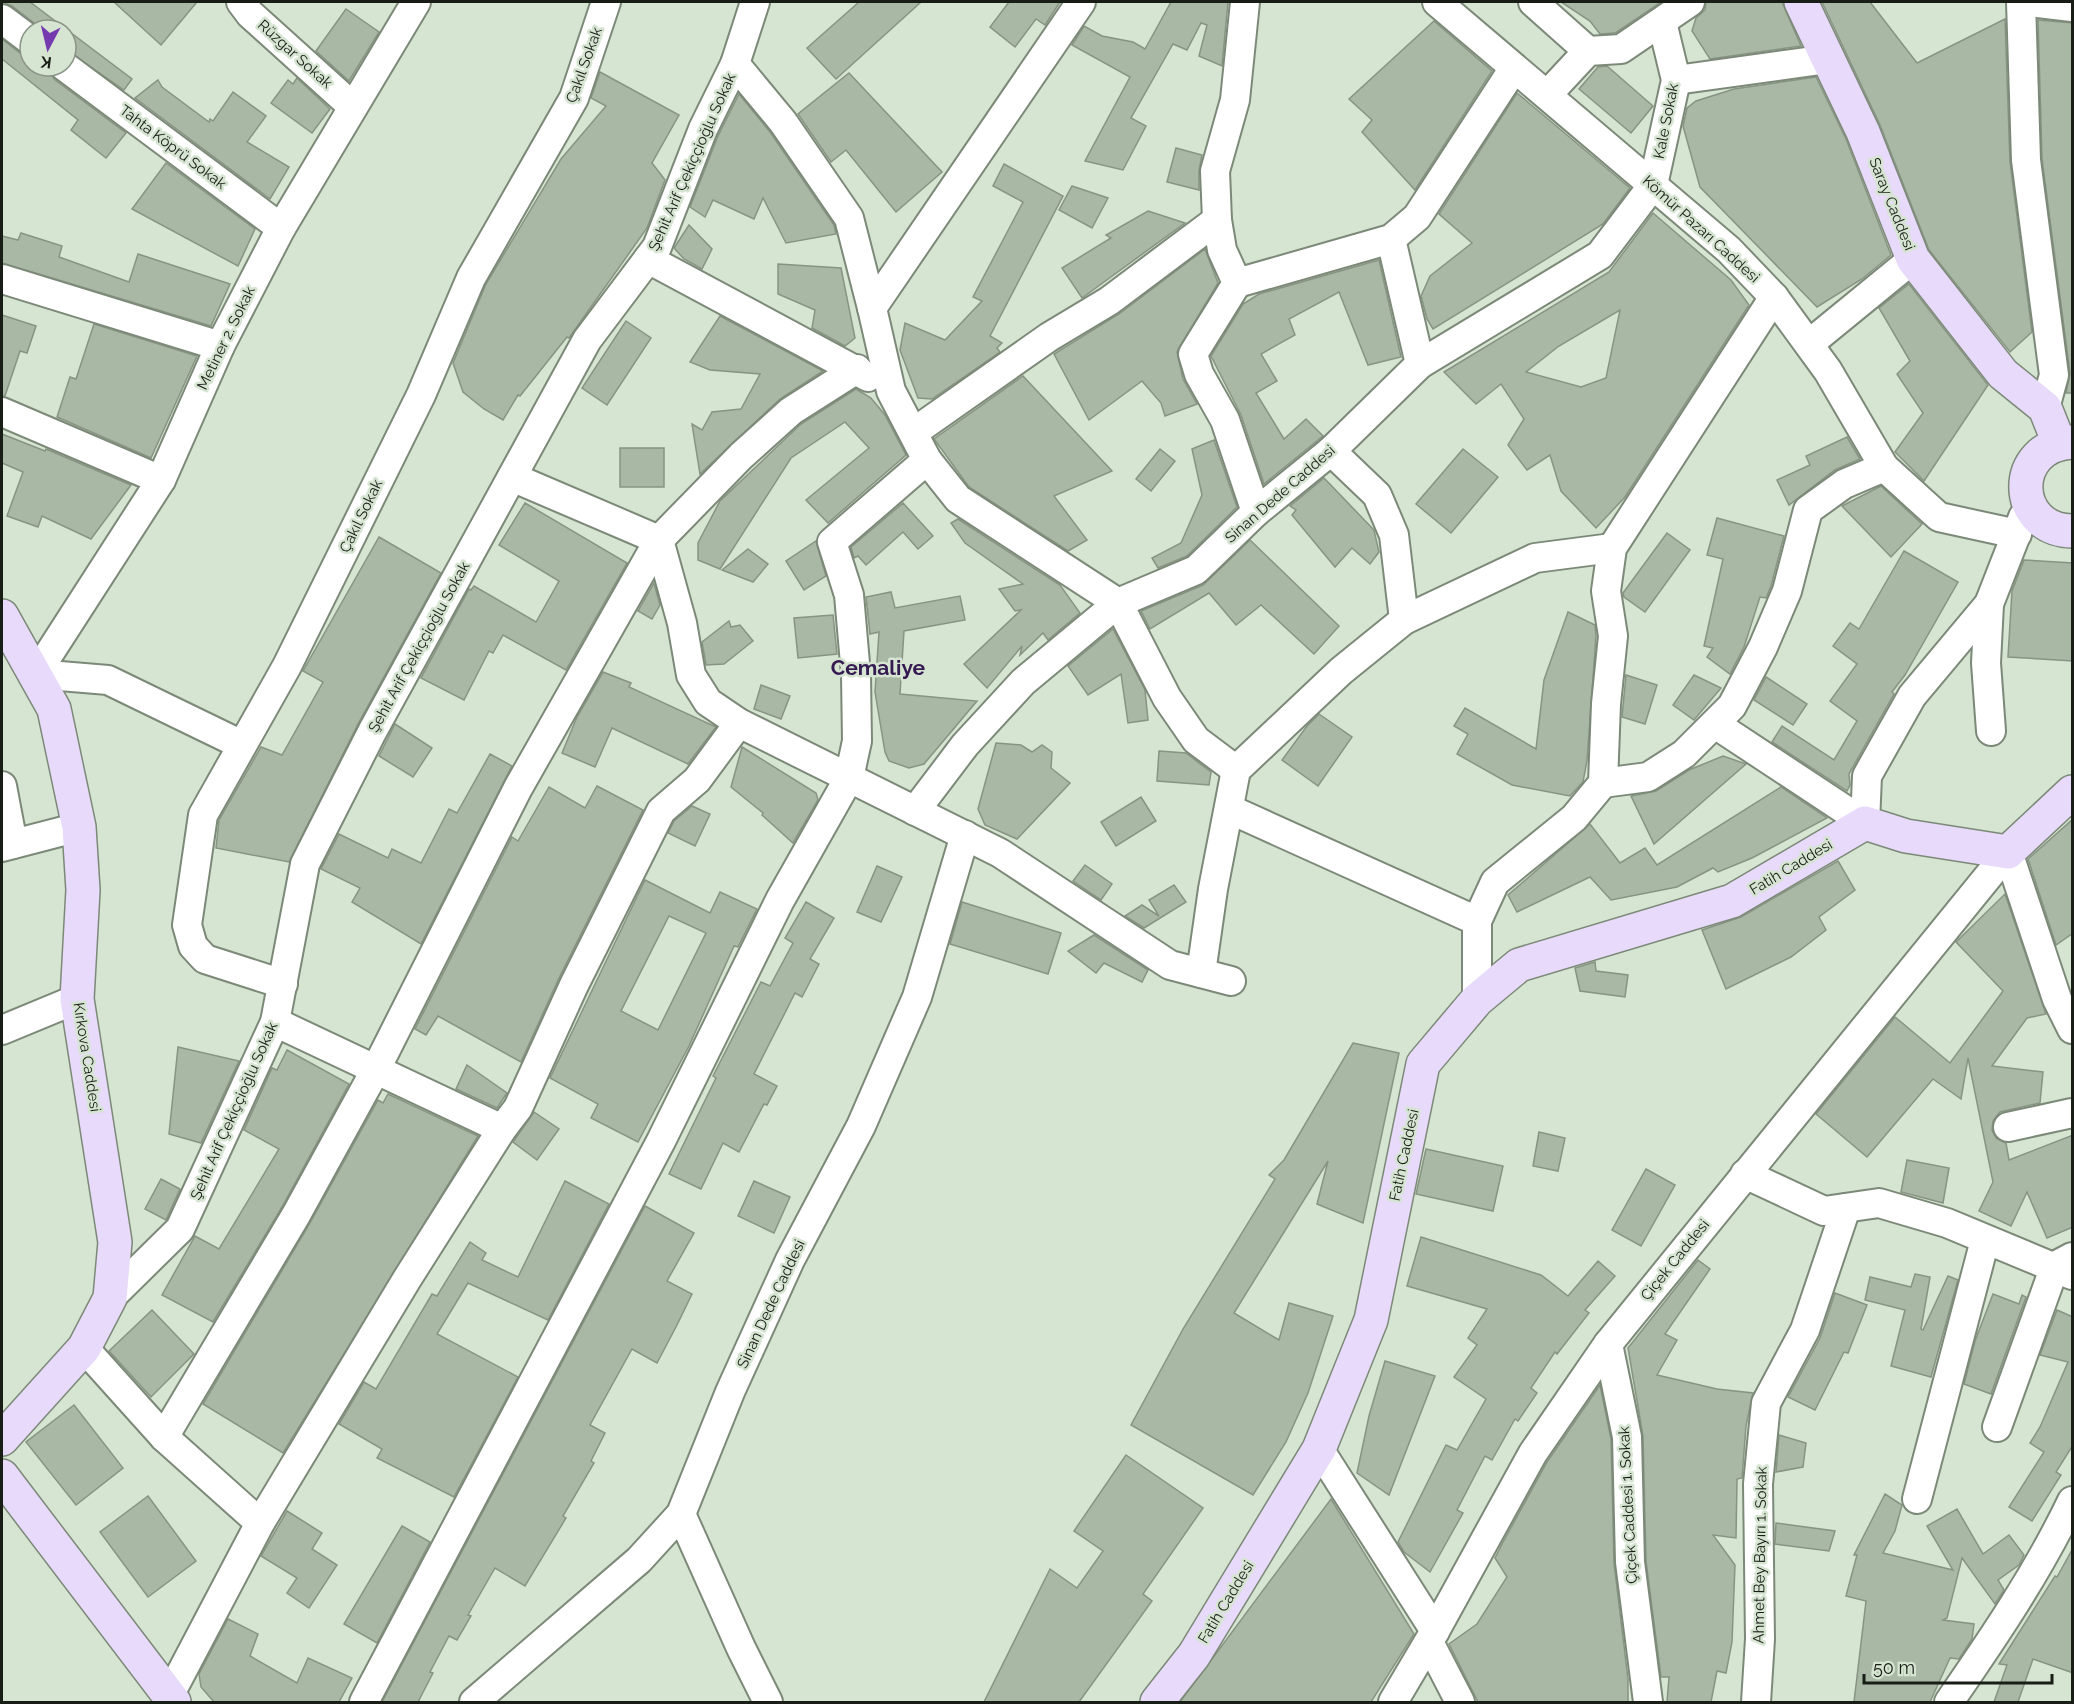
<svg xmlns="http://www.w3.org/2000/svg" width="2074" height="1704" viewBox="0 0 2074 1704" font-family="Raleway,sans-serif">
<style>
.building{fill:#a9b7a5;stroke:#889483;stroke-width:1.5;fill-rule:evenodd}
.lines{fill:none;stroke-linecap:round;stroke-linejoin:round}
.street-casing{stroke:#7c8978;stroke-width:32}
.secondary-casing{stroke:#7c8978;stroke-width:36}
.street{stroke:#fff;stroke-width:28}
.secondary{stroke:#e8dafa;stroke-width:33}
.labels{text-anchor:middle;stroke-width:5;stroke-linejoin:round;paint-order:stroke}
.street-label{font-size:15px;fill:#181d16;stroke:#d6e4d2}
.district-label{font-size:21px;font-weight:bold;fill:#351951;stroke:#d6e4d2}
</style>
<rect width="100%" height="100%" fill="#d6e4d2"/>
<!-- building -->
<g class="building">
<path d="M2 2H30L132 79 124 90 66 50V30H43L12 6Z"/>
<path d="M114 2H197L161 45Z"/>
<path d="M859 2H921L836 79 807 48Z"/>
<path d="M1009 2H1060L1045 25 1036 19 1015 47 990 27Z"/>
<path d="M1171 2H1228L1222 66 1199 56 1207 25 1201 23 1187 50 1173 44 1131 118 1146 126 1123 170 1085 161 1130 77 1072 45 1084 26 1102 36 1133 42 1145 49Z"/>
<path d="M1561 2H1661L1615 33 1600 34 1590 21Z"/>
<path d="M1706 2H1782L1801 46 1710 59 1692 31 1696 18 1705 10Z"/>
<path d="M1822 2H1870L1917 63 2005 19 2010 162 2032 332 2010 352 1929 250 1880 125Z"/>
<path d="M346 9 379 32 349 81 316 51Z"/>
<path d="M2038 20 2073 23V393H2066L2070 373 2042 159Z"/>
<path d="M1434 21 1492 71 1415 190 1362 132 1372 120 1349 99Z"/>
<path d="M2 39 20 53 30 56V66H48L54 79 126 133 106 158 71 130 78 120 2 59Z"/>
<path d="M1607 66 1653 106 1631 133 1579 89 1598 67Z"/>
<path d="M600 72 679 115 652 163 665 180 647 228 569 338 567 337 520 396 518 395 503 420 484 409 463 392 453 363 486 284 561 159 606 106 591 98Z"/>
<path d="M849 73 942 172 896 212 846 150 831 162 798 114Z"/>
<path d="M1816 77 1846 139 1891 255 1862 279 1817 307 1700 187 1683 126 1687 108 1696 101 1734 89Z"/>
<path d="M297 78 330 109 312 133 271 103 288 80 293 84Z"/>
<path d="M158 80 162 87 209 122 210 119 213 121 233 92 266 116 247 142 289 167 270 199 135 98Z"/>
<path d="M1517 93 1630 188 1603 224 1433 329 1427 319 1421 296 1430 276 1472 243 1439 214Z"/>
<path d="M739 94 770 132 834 225 836 234 786 243 763 198 754 219 713 200 705 217 690 207 718 136Z"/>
<path d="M1176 148 1202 155 1199 171V190L1167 182Z"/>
<path d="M166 163 255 229 238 266 132 209Z"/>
<path d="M1004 164 1063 196 990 336 1002 343 997 348 1000 352 932 399 918 398 900 350 905 323 945 340 982 301 973 297 1023 202 993 186Z"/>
<path d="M1072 186 1108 198 1092 228 1059 210Z"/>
<path d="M1148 211 1185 223 1082 298 1062 268 1111 238 1106 235Z"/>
<path d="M1653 213 1731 280 1749 305 1625 497 1596 528 1561 491 1550 455 1527 470 1508 445 1524 419 1501 384 1476 404 1444 372 1609 272ZM1620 310 1606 378 1581 387 1526 372 1559 346Z"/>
<path d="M689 225 712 249 702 269 684 259 674 248Z"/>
<path d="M21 233 62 246 59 257 129 282 138 254 230 284 211 326 2 263V236L18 240Z"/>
<path d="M1205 249 1218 283 1177 352 1183 379 1197 404 1165 416 1161 403 1142 381 1089 420 1054 354 1119 314Z"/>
<path d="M1379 260 1401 357 1368 365 1339 292 1289 319 1295 335 1261 354 1277 381 1256 393 1284 439 1306 419 1323 436 1264 484 1241 415 1211 356 1243 304 1259 294Z"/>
<path d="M778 264 841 268 855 338 845 346 812 328 815 310 778 294Z"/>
<path d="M1909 284 1988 385 1924 481 1895 452 1923 413 1897 374 1910 361 1879 308Z"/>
<path d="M2 315 36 326 27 353 20 351 5 396H2Z"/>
<path d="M720 316 823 371 780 399 700 474 692 424 702 430 712 412 741 409 760 374 710 370 690 362Z"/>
<path d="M626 321 651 338 607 405 582 388Z"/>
<path d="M94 324 197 356 151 458 57 417 70 377 76 379Z"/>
<path d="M1023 376 1112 471 1054 496 1087 540 1068 551 969 487 934 439Z"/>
<path d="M856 389 871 398 885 415 906 455 828 523 806 500 869 448 845 422 791 458 720 569 698 560V543L720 501 801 424Z"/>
<path d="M2 434 45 451 46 449 131 485 91 539 42 516 38 527 7 516 23 472 2 463Z"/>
<path d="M1847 437 1860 459 1835 470 1789 505 1777 480 1810 465 1806 456Z"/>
<path d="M1214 440 1237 507 1187 556 1158 568 1152 558 1181 543 1202 495 1192 449Z"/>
<rect x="620" y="448" width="44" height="39"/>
<path d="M1160 449 1175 461 1151 491 1136 479Z"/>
<path d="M1463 449 1498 477 1451 533 1416 504Z"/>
<path d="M1324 478 1374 530 1379 552 1370 564 1352 548 1335 567 1292 515 1296 510 1290 506Z"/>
<path d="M1881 486 1922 524 1891 557 1842 506Z"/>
<path d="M525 503 627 563 566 670 503 635 493 653 489 651 464 700 421 678 469 589 471 590 474 586 536 622 559 581 499 545Z"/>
<path d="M903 503 933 536 918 549 903 532 866 565 858 556 854 558 851 547Z"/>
<path d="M1717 518 1784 536 1771 586 1766 598 1760 597 1744 647 1730 674 1707 657 1713 648 1704 646 1723 559 1707 555Z"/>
<path d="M958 519 1060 585 1080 613 1048 640 1043 633 1020 655 1022 646 987 688 964 664 1021 610 1015 611 999 589 1023 584 965 543 951 523Z"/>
<path d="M1667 533 1690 550 1645 612 1624 597 1623 593Z"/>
<path d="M379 537 441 573 358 724 289 862 216 848 219 820 261 747 282 755 323 682 303 671Z"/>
<path d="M1250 540 1339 626 1314 654 1261 605 1236 625 1209 593 1150 629 1141 611 1203 585Z"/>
<path d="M816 541 826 576 804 590 786 561Z"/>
<path d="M748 549 768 564 753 582 722 570Z"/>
<path d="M1904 551 1958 582 1905 675 1892 692 1894 694 1849 774 1850 785 1847 791 1772 742 1782 726 1834 760 1857 721 1830 701 1857 664 1833 646 1850 623 1859 629Z"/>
<path d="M2024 560 2073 563V661L2008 657 2012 591Z"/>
<path d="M654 583 660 605 652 619 638 611Z"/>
<path d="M891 592 895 608 960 596 965 620 904 631 900 694 977 701 924 764 909 768 889 761 885 752 875 692 879 632 870 634 866 597Z"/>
<path d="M1568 612 1595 625 1596 636 1587 761 1583 782 1570 796 1512 785 1457 754 1468 734 1454 726 1465 708 1536 749 1544 680Z"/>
<path d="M833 615 837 654 798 658 794 618Z"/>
<path d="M729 621 731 627 740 625 753 641 724 664 706 665 702 642Z"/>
<path d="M1113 629 1145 690 1148 720 1128 723 1121 674 1088 695 1068 666Z"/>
<path d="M603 672 631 683 629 687 716 727 688 764 612 728 595 767 562 753 577 717Z"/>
<path d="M1626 675 1657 685 1645 724 1622 717Z"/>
<path d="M1694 675 1721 688 1694 720 1673 705Z"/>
<path d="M1766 677 1807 704 1793 725 1754 700Z"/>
<path d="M761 685 790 696 781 719 754 709Z"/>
<path d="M1319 714 1352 737 1318 786 1282 760 1307 726Z"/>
<path d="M395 724 432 748 413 777 379 756Z"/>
<path d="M996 743 1021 745 1032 752 1042 745 1052 752 1051 768 1070 783 1017 839 985 825 978 809Z"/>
<path d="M742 747 816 793 818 800 793 843 762 815 763 813 731 787Z"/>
<path d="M1159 751 1186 753 1211 772 1209 785 1157 781Z"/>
<path d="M490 754 512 766 421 944 352 902 360 888 321 869 339 834 388 858 392 849 421 863 449 809 457 813Z"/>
<path d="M1723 756 1746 764 1654 844 1631 796 1656 791 1689 770Z"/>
<path d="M597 786 643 810 559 978 521 1062 438 1016 426 1035 415 1029 512 837 518 841 549 787 585 808Z"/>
<path d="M1781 787 1827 818 1752 858 1718 872 1713 868 1677 887 1611 900 1590 877 1517 912 1508 895 1590 824 1620 863 1645 848 1657 865Z"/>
<path d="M1141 797 1156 821 1116 846 1101 822Z"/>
<path d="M692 806 710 814 695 846 668 833 674 821Z"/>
<path d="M2073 819V933L2056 945 2028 859Z"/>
<path d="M1838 861 1855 890 1819 917 1826 930 1791 957 1726 989 1702 930 1741 917Z"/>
<path d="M1085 865 1112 884 1101 900 1073 881Z"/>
<path d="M877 866 902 877 881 922 857 912Z"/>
<path d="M645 880 710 913 720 892 757 909 738 947 734 946 689 1046 638 1142 591 1118 598 1104 550 1078ZM669 916 706 933 658 1030 621 1011Z"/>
<path d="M1174 885 1186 902 1144 928 1125 916 1142 905 1159 916 1149 900Z"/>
<path d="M2005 894 2046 1014 2027 1018 1992 1066 2043 1072 2040 1103 2000 1112 1993 1121 1992 1130 1996 1138 2006 1143 2009 1160 2073 1135V1227L2047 1238 2027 1192 2011 1226 1979 1211 1993 1182 1968 1058 1961 1099 1933 1079 1867 1157 1816 1114 1895 1017 1950 1063 2003 991 1956 942Z"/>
<path d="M806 902 834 918 810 959 819 964 802 997 795 993 754 1074 777 1086 767 1105 764 1104 739 1152 723 1143 701 1189 669 1174 716 1078 713 1076 761 982 770 986 793 943 785 938Z"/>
<path d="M962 902 1061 933 1048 974 950 944Z"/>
<path d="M1094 935 1148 970 1142 982 1104 963 1096 973 1068 951Z"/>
<path d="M1595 962 1596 971 1628 975 1625 997 1580 991 1575 968Z"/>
<path d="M1353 1043 1399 1053 1363 1223 1317 1204 1328 1161 1234 1313 1279 1340 1289 1303 1333 1316 1308 1393 1286 1442 1253 1495 1131 1425 1183 1329 1275 1179 1269 1175 1284 1160Z"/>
<path d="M178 1047 239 1061 201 1143 169 1134Z"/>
<path d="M287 1050 349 1084 282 1207 213 1322 162 1295 195 1236 219 1249 279 1149 244 1130 272 1068 277 1070Z"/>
<path d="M467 1065 507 1093 497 1108 456 1089Z"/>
<path d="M388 1094 478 1136 283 1453 203 1404 310 1223 378 1100 383 1103Z"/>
<path d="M534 1112 559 1129 537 1160 513 1142Z"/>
<path d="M1539 1132 1565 1138 1558 1171 1533 1166Z"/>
<path d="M1426 1149 1503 1166 1493 1211 1416 1194Z"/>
<path d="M1907 1160 1949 1168 1943 1203 1901 1192Z"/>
<path d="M1646 1169 1675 1185 1641 1246 1612 1230Z"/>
<path d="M161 1179 180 1189 166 1220 145 1209Z"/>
<path d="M565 1181 609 1204 548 1320 468 1283 437 1334 518 1377 454 1497 377 1458 382 1449 339 1424 364 1382 376 1389 432 1294 437 1296 470 1242 486 1253 482 1260 518 1277Z"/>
<path d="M754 1181 790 1197 774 1233 738 1216Z"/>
<path d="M645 1206 694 1233 667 1281 692 1294 677 1325 657 1363 632 1349 590 1425 605 1433 591 1461 594 1463 563 1516 566 1518 525 1586 495 1568 468 1615 471 1616 457 1640 449 1636 430 1672 433 1673 418 1702H382Z"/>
<path d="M1421 1237 1541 1275 1568 1296 1598 1261 1615 1276 1585 1310 1589 1313 1557 1354 1555 1352 1531 1388 1537 1393 1518 1421 1515 1419 1492 1460 1485 1456 1457 1510 1463 1513 1430 1572 1404 1552 1398 1542 1446 1445 1457 1450 1486 1399 1454 1377 1477 1345 1468 1338 1487 1309 1407 1286Z"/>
<path d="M1698 1260 1710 1269 1665 1334 1677 1340 1657 1375 1717 1389 1753 1393 1746 1426 1742 1478 1737 1479 1736 1538 1713 1535 1735 1565 1732 1642 1726 1673 1717 1671 1711 1702H1667L1669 1677H1661L1646 1561 1643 1436 1628 1348Z"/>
<path d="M1915 1274 1930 1277 1921 1329 1923 1330 1948 1276 1958 1280 1931 1377 1891 1366 1905 1310 1865 1300 1870 1277 1911 1287Z"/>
<path d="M1835 1293 1867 1305 1848 1353 1844 1352 1815 1410 1788 1397 1820 1338Z"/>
<path d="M1993 1294 2019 1304 2022 1295 2026 1297 1991 1394 1964 1384 1975 1341Z"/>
<path d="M152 1310 194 1354 151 1397 109 1351Z"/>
<path d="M2057 1310 2073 1317V1445L2056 1472 2061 1475 2032 1521 2009 1507 2044 1452 2030 1443 2040 1427 2068 1362 2040 1355Z"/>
<path d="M1385 1361 1435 1376 1389 1495 1357 1473 1369 1416Z"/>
<path d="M1600 1385 1611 1439 1614 1563 1628 1679V1702H1478L1449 1644 1477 1624 1507 1577 1495 1558 1502 1544 1547 1462Z"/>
<path d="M74 1405 123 1468 76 1505 26 1442Z"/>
<path d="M1779 1435 1806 1443 1803 1467 1776 1472Z"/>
<path d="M1126 1455 1203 1508 1143 1594 1152 1601 1079 1702H984L1050 1569 1077 1588 1103 1551 1074 1531Z"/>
<path d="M1885 1494 1902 1505 1895 1531 1883 1553 1953 1570 1927 1526 1957 1509 1983 1554 2009 1535 2024 1555 2019 1565 1998 1580 2004 1590 1995 1604 1962 1558 1947 1618 1943 1620 1974 1624 1972 1639 1959 1659 1950 1658 1930 1702H1854L1866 1601 1846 1596 1857 1555H1854Z"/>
<path d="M148 1496 196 1561 148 1597 100 1532Z"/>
<path d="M1331 1499 1414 1634 1371 1702H1180Z"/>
<path d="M287 1511 322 1533 312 1549 337 1565 309 1608 287 1593 297 1578 261 1556Z"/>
<path d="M1776 1523 1835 1531 1829 1551 1775 1544Z"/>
<path d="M402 1526 430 1542 377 1643 344 1624Z"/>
<path d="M2073 1548V1673L2033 1659 2018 1702H1994L2007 1665 1999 1664 2055 1576 2057 1577Z"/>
<path d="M228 1619 258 1634 250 1656 297 1683 308 1658 352 1678 339 1702H214L201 1687 199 1674Z"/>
</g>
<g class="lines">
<defs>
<g id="street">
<path d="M241 2 250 14 352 106"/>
<path d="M1081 2 872 308 891 391 927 460 958 499 1118 603 1167 698 1196 740 1236 770"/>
<path d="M1245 2 1235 100 1215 171 1217 220 1222 250 1237 283 1193 354 1199 374 1225 420 1256 512"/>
<path d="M1437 2 1729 250 1774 297 1828 371 1884 467 1939 517 2017 534"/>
<path d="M1533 2 1588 51"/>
<path d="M2021 2 2026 160 2054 375 2045 408"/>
<path d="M2028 2 2072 7"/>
<path d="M2 19 30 40"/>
<path d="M735 64 783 122 849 218 872 308"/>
<path d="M64 66 281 228"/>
<path d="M1676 80 1828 59"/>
<path d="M1547 95 1588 51 1621 49 1690 2"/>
<path d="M1391 239 1420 364"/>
<path d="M648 259 868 377"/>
<path d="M2 279 220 346"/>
<path d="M1237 283 1391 239 1417 217 1514 68"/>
<path d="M1809 344 1913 259"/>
<path d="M2 412 161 480"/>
<path d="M914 432 1049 337 1109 301 1217 220"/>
<path d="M1331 451 1377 495 1394 535 1404 620"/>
<path d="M512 477 659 540 682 623 691 675 708 702 739 723 1000 853 1170 965 1231 981"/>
<path d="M1989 604 1986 663 1991 731"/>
<path d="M1715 724 1865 823"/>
<path d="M242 745 108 680 36 674 161 480 220 346 281 228 416 2"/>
<path d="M1603 783 1648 777 1684 754 1732 706 1763 647 1787 591 1808 510 1844 484 1884 467"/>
<path d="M2 786 13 844"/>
<path d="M1229 809 1477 921"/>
<path d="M915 811 965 745 1023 682 1118 603 1196 570 1256 512 1331 451 1420 364 1600 255 1653 185 1676 80 1662 22"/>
<path d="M1865 823 1867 776 1912 696 1989 604 2023 517"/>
<path d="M2 847 79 827"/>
<path d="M2008 852 2057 999 2072 1029"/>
<path d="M1201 973 1213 889 1236 770 1341 671 1404 620 1535 558 1612 548"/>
<path d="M283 984 205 959 193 946 187 925 203 815 287 666 421 395 471 278 574 98 606 2"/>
<path d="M1477 1000V921L1495 882 1574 818 1603 783 1606 704 1613 636 1606 591 1612 548 1774 297"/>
<path d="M275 1022 502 1129"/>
<path d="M2 1030 77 999"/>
<path d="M2008 1127 2072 1113"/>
<path d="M1745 1174 1824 1211 1879 1203 1947 1223 2072 1275"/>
<path d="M110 1298 180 1229 275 1022 305 864 372 732 587 340 657 247 703 129 735 64 755 2"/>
<path d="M1608 1344 1627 1437 1630 1562 1648 1702"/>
<path d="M84 1348 164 1437 260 1523"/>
<path d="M1997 1427 2055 1266 2072 1257"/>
<path d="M164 1437 296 1215 375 1071 518 788 659 540 741 456 791 411 857 369"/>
<path d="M1319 1449 1435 1631"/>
<path d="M1917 1499 1985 1240"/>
<path d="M681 1514 741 1648 768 1702"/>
<path d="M1429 1642 1460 1702"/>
<path d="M169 1696 260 1523 407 1279 502 1129 518 1108 574 985 661 811 697 780 739 723"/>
<path d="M364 1702 661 1141 780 900 849 778 857 741 856 675 849 595 832 542 927 460"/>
<path d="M474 1702 639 1560 681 1514 730 1392 790 1260 861 1126 917 997 965 835"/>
<path d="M1393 1702 1435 1631 1533 1453 1608 1344 2008 852"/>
<path d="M1756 1702 1760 1639 1758 1484 1766 1403 1805 1330 1846 1208"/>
<path d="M1949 1702C1994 1637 2038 1572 2072 1501"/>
</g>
<g id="secondary">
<path d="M1801 2 1863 132 1913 259 2003 374 2045 408 2059 443"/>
<path d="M2072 442C2009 446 2012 530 2072 531"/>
<path d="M2 616 54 709 79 827 83 890 77 999 115 1242 110 1298 84 1348 2 1439"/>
<path d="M2 1476 174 1702"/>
<path d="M1157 1702 1194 1655 1319 1449 1371 1320 1423 1064 1477 1000 1519 965 1732 901 1865 823 1906 836 2008 852 2072 792"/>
</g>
</defs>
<!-- street casing -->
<use href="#street" class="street-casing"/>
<!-- secondary casing -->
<use href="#secondary" class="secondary-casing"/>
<!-- street -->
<use href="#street" class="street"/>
<!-- secondary -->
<use href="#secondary" class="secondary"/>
</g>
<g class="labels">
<!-- street labels -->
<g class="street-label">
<text transform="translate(295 54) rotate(42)" y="5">Rüzgar Sokak</text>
<text transform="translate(584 65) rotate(-70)" y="5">Çakıl Sokak</text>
<text transform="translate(1666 121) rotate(-79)" y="5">Kale Sokak</text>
<text transform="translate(173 147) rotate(37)" y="5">Tahta Köprü Sokak</text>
<text transform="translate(692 162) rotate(-66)" y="5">Şehit Arif Çekiççioğlu Sokak</text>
<text transform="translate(1892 204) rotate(68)" y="5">Saray Caddesi</text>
<text transform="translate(1701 229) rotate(42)" y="5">Kömür Pazarı Caddesi</text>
<text transform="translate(226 338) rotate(-64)" y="5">Metiner 2. Sokak</text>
<text transform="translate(1280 494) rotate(-41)" y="5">Sinan Dede Caddesi</text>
<text transform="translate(361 516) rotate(-64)" y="5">Çakıl Sokak</text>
<text transform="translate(419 647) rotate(-61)" y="5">Şehit Arif Çekiççioğlu Sokak</text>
<text transform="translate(1791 867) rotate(-31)" y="5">Fatih Caddesi</text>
<text transform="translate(87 1057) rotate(81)" y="5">Kırkova Caddesi</text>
<text transform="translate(234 1111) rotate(-66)" y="5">Şehit Arif Çekiççioğlu Sokak</text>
<text transform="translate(1404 1155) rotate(-78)" y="5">Fatih Caddesi</text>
<text transform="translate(1675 1260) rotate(-51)" y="5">Çiçek Caddesi</text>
<text transform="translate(771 1304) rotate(-65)" y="5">Sinan Dede Caddesi</text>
<text transform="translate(1628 1505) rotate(-93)" y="5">Çiçek Caddesi 1. Sokak</text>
<text transform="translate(1760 1555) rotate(-89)" y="5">Ahmet Bey Bayırı 1. Sokak</text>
<text transform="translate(1226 1602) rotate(-59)" y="5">Fatih Caddesi</text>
</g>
<!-- district labels -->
<g class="district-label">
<text x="878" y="675">Cemaliye</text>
</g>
</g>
<!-- border -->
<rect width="2074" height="1704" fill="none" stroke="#181d16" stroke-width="6"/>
<!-- north arrow -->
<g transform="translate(48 48) rotate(187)"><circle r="28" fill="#d6e4d2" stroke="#8a9487" stroke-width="1.5"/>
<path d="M0-4.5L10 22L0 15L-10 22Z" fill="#753ab0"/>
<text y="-9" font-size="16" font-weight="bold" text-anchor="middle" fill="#181d16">K</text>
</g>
<!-- scale -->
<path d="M1864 1674v9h188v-9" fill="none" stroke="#181d16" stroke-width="3"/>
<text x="1873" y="1674" font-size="18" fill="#181d16" stroke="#d6e4d2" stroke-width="4.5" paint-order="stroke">50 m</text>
</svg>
